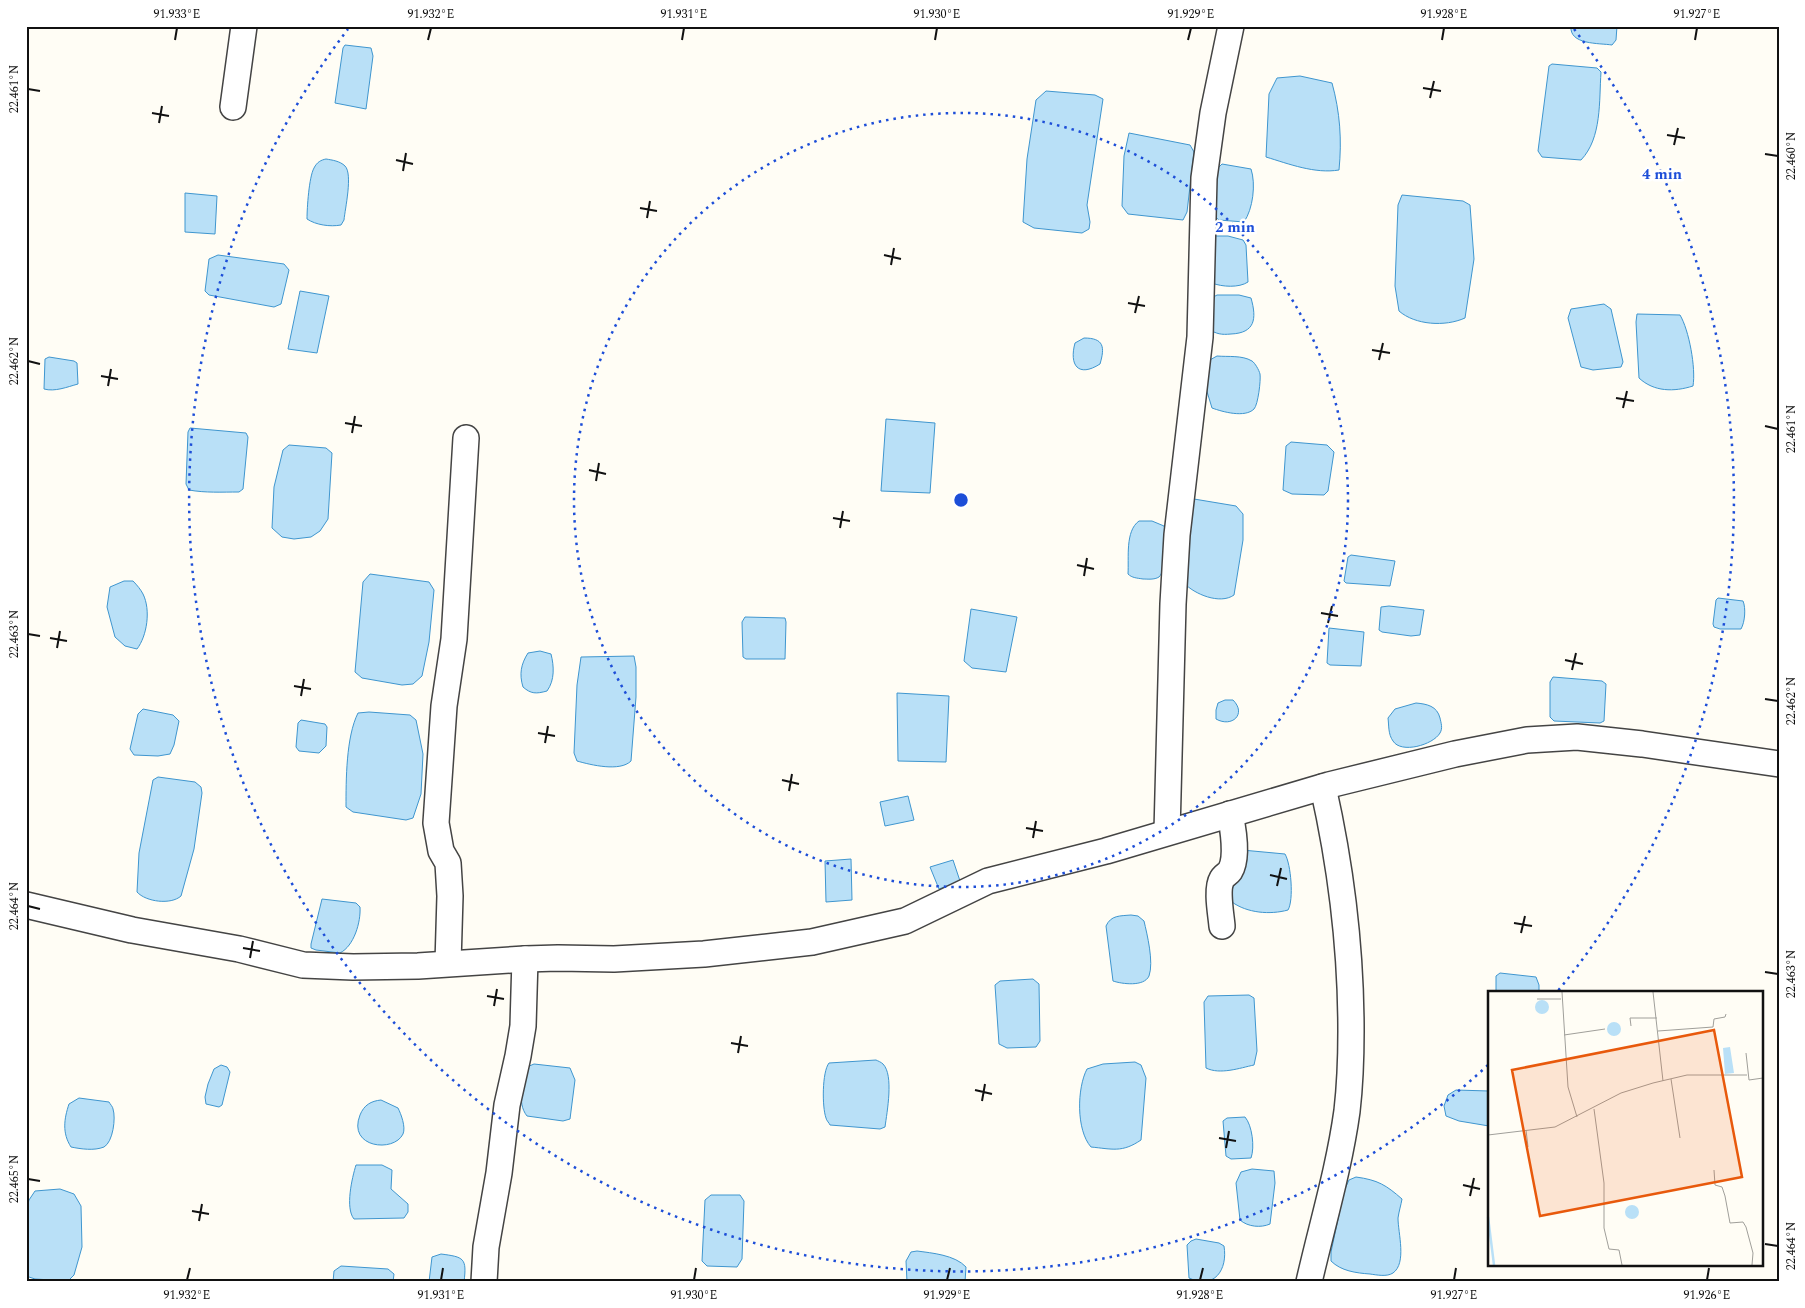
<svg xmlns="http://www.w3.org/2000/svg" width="1805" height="1308" viewBox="0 0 1805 1308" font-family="Spectral,serif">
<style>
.water{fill:#b9e0f7;stroke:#3f96cf}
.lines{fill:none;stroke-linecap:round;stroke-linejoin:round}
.minor-casing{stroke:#444;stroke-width:28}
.minor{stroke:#fff;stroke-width:25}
.ticks{fill:none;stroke:#111;stroke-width:2}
.ring{fill:none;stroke:#1d4ed8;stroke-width:2.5;stroke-dasharray:2.5 5}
.inset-river{fill:none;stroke:#b9e0f7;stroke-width:2.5}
.inset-road{fill:none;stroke:#a09f9a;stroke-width:1}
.view{fill:#e8590c;fill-opacity:0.15;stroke:#e8590c;stroke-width:2.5}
.inset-edge{fill:none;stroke:#111;stroke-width:2.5}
.centre{fill:#1d4ed8;stroke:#fff;stroke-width:2.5}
.ring-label{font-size:15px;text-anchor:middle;font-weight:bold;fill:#1d4ed8;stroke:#fff;stroke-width:5;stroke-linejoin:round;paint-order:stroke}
.neatline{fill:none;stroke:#111;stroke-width:2}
.ticks-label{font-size:12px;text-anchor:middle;fill:#111}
</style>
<rect width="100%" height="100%" fill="#fffdf5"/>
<!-- water -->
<g class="water">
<path d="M1571 26H1617L1616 40 1612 45C1599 43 1569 45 1571 26Z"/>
<path d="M345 45 371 48 373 56 366 109 335 103 343 48Z"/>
<path d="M1552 64 1597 68 1601 72C1599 101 1602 138 1581 160L1542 157 1538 151 1549 66Z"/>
<path d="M1300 76 1332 83C1340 112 1342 140 1339 170 1315 174 1289 164 1266 157L1269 94 1277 78Z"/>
<path d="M1046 91 1095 95 1103 99 1087 205 1090 222 1089 229 1082 233 1034 228 1023 222 1027 159 1036 100Z"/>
<path d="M1129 133 1190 145 1194 152 1187 212 1183 220 1128 214 1122 206 1124 156Z"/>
<path d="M326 159C332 160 340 161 345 166 353 174 345 209 344 220L341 225C330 227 316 225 307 219 307 208 309 177 314 168 317 162 321 160 326 159Z"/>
<path d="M1222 164 1251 169C1256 184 1253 209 1244 222L1219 220 1211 213 1217 169Z"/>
<path d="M185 193 217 196 215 234 185 232Z"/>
<path d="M1402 195 1463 201 1470 205 1474 259 1465 318C1445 327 1415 325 1399 311L1395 286 1398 205Z"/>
<path d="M1212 236H1228L1243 240 1246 245 1248 282C1239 288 1222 287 1212 283Z"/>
<path d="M218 255 284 264 289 270 281 304 274 307 209 295 205 291 209 259Z"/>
<path d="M300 291 329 296 317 353 288 349Z"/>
<path d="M1217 295H1239L1251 298C1257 319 1255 333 1231 334 1221 335 1217 334 1208 329L1210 299Z"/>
<path d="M1604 304 1611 309 1623 362 1621 367 1593 370 1581 367 1568 318 1571 309Z"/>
<path d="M1637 314 1680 315C1689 330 1696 368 1693 386 1674 392 1654 392 1639 378L1636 322Z"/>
<path d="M1084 338C1104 338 1105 347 1100 364 1078 378 1069 365 1075 343Z"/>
<path d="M1217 356C1228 357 1242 355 1252 361 1255 363 1259 370 1260 374 1261 380 1258 405 1254 409 1245 418 1223 412 1212 408L1205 385 1208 361Z"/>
<path d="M49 357 74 361 77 363 78 384C67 387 55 392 44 389L45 359Z"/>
<path d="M886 419 935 423 930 493 881 491Z"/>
<path d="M190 428 246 433 248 437 243 489 239 492C222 492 205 493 189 490L186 484 188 432Z"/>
<path d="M1291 442 1327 445 1334 452 1328 491 1324 495 1292 494 1283 490 1286 446Z"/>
<path d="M289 445 326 448 332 453 328 519 320 531 311 537 294 539 282 537 272 528 274 487 283 450Z"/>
<path d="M1194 499 1236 506 1243 514V540L1234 595C1220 605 1194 594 1184 583L1189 543 1186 531 1191 504Z"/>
<path d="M1139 521H1152L1164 526C1168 534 1166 571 1159 577 1154 580 1148 579 1143 579 1137 578 1132 578 1128 574 1129 558 1125 531 1139 521Z"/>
<path d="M1351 555 1395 561 1390 586 1346 583 1344 581 1348 557Z"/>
<path d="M370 574 429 582 434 590 429 642 422 676 413 684 402 685 362 678 355 672 363 582Z"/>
<path d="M124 581H133C137 585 141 590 143 594 151 610 147 636 137 649L125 646 115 637 107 607 110 587Z"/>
<path d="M1718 598 1743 601C1746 608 1745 622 1741 629H1720L1714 627 1713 624 1716 600Z"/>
<path d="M1389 606 1424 610 1420 635 1411 636 1382 632 1379 630 1381 607Z"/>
<path d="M971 609 1017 617 1006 672 972 668 964 661Z"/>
<path d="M745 617 785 618 786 622 785 659H746L743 657 742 622Z"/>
<path d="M1329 628 1364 632 1361 666 1330 665 1327 663Z"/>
<path d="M540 651 551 654C554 666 555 680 547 691 536 694 531 694 523 687 519 674 521 664 528 653Z"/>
<path d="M634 656 636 667V697L631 761C620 772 591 765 577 761L574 753 577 685 581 657Z"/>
<path d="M1553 677 1602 681 1606 684 1604 721 1600 723 1554 721 1550 717V682Z"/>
<path d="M897 693 949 696 946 762 898 761Z"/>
<path d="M1225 700H1233C1247 714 1232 728 1216 719V710L1218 703Z"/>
<path d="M1416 703C1427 704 1437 706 1440 718 1441 723 1443 728 1440 733 1433 745 1401 754 1393 741 1388 734 1389 726 1388 718L1395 709Z"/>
<path d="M143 709 173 715 179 721 174 745 170 754 158 756 134 755 130 749 138 714Z"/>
<path d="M369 712 410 715 416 720 423 754 421 794 413 818 406 820 353 812 346 807C346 780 346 737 358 713Z"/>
<path d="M301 720 325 724 327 727 326 746 319 753 299 751 296 747 298 723Z"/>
<path d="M158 777 195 782 201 787 202 793 194 849 181 896C171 905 146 902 137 892L139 853 153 780Z"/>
<path d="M908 796 914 820 885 826 880 802Z"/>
<path d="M1242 850 1285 854C1291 864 1294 900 1288 910 1270 915 1247 913 1232 902L1231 895Z"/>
<path d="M851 859 852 900 826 902 825 861Z"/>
<path d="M953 860 960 881 939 889 930 867Z"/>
<path d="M322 899 356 903 360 907C361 922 354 946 340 953L316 950 311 948V944Z"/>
<path d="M1131 915 1138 916 1144 921C1147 934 1154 962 1149 976 1144 987 1122 984 1113 981L1106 926C1111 915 1120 916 1131 915Z"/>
<path d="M1500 973 1536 977 1539 985V992H1496V976Z"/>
<path d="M1033 979 1039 984 1040 1041 1036 1047 1007 1048 999 1044 995 985 1000 981Z"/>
<path d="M1249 995 1254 998 1257 1051 1254 1065C1240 1068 1220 1075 1206 1068L1204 1002 1208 996Z"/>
<path d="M876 1060C878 1061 881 1062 883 1064 894 1075 887 1112 885 1127L880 1129 830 1125C830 1124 826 1120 826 1118 822 1107 822 1072 829 1063Z"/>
<path d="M1135 1062 1141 1065 1146 1078 1141 1140C1122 1153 1112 1149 1091 1147 1076 1130 1077 1088 1087 1069L1103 1064Z"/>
<path d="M534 1064 570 1068 575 1080 570 1119 563 1121 527 1116C516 1102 524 1083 527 1067Z"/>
<path d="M221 1065 227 1067 230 1072 222 1105 219 1107 206 1104 205 1097 208 1084 214 1069Z"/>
<path d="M1456 1090 1489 1091V1126L1459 1121 1446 1116 1444 1106 1448 1095Z"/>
<path d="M79 1098 109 1102C110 1104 113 1107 113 1109 116 1118 113 1142 104 1147 94 1151 81 1149 71 1147 62 1133 64 1119 69 1104Z"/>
<path d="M381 1100 398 1108C401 1114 406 1127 403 1134 394 1153 347 1148 360 1115 364 1105 371 1101 381 1100Z"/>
<path d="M1245 1117C1252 1125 1255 1147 1251 1158L1231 1159 1226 1156 1223 1121 1227 1118Z"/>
<path d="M356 1165H382L392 1170 391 1189 408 1204V1212L404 1218 354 1219C345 1208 352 1178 356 1165Z"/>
<path d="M1252 1169 1274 1171 1275 1183 1270 1224C1261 1228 1248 1227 1240 1220L1236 1183 1241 1172Z"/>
<path d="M1356 1177C1378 1180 1386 1185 1402 1199 1401 1205 1399 1211 1398 1218 1398 1233 1407 1263 1393 1273 1387 1277 1377 1275 1370 1274 1356 1273 1341 1271 1331 1261V1252L1344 1191 1349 1180Z"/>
<path d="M60 1189 74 1194 81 1206 82 1247 74 1275 68 1281 35 1279 26 1276V1211L29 1200 35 1191Z"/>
<path d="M711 1195H740L744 1201 742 1259 737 1267 707 1266 702 1261 705 1200Z"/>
<path d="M1196 1239 1219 1243 1224 1246C1228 1270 1214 1290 1189 1278L1187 1245 1191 1241Z"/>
<path d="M917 1251C932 1253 955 1255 966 1267L965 1282H907L906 1261 911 1252Z"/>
<path d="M441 1254C464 1257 467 1258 464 1282H429L432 1257Z"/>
<path d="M341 1266 388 1269 394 1274 393 1282H333L334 1271Z"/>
</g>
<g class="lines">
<defs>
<g id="minor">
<path d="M233 107 244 26"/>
<path d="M1167 832 1173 604 1177 535 1200 337 1204 178 1213 113 1231 26"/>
<path d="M26 905 132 930 239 949 303 965 353 967 418 966 525 959 558 958 614 959 704 954 812 942 905 921 988 881 1106 851 1329 785 1455 754 1527 740 1577 737 1642 744 1779 764"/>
<path d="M1222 926C1221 914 1216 889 1222 879 1223 876 1228 874 1230 871 1238 858 1233 828 1230 814"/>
<path d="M448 963 450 896 448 863 441 851 436 823 444 706 454 639 466 438"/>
<path d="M484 1282 486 1247 499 1173 507 1105 518 1056 523 1026 525 959"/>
<path d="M1309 1282C1322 1225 1339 1169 1347 1111 1350 1085 1351 1058 1351 1031 1351 949 1341 867 1323 787"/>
</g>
</defs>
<!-- minor casing -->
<use href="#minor" class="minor-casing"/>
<!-- minor -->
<use href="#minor" class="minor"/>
</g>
<!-- ticks -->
<path class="ticks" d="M175 40 177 28M428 40 431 28M682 40 684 28M935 40 937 28M1188 40 1191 28M1442 40 1444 28M1695 40 1697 28M1423 88 1441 91M28 89 40 91M1430 98 1434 81M152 113 169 116M159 123 162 106M1667 135 1685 138M1674 145 1678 128M1765 154 1778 156M396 160 413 164M403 171 406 153M640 208 657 211M647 218 650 201M884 255 901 259M891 265 894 248M1128 303 1145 306M1135 313 1139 296M1372 350 1390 353M1379 360 1383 343M28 361 40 364M101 376 118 379M108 386 111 369M1616 398 1634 401M1623 408 1627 391M345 423 362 426M1765 426 1778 429M352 433 355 416M589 470 606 474M596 481 599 463M833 518 850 521M840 528 843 511M1077 565 1094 569M1084 576 1087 558M1321 613 1338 616M1328 623 1332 606M28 634 40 636M50 638 67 641M57 648 60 631M1565 660 1583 664M1572 670 1576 653M294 686 311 689M301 696 304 679M1765 699 1778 701M538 733 555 736M545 743 548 726M782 780 799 784M789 791 792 774M1026 828 1043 831M1033 838 1036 821M1270 875 1287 879M1277 886 1281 868M28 906 40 909M1514 923 1532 926M1521 933 1525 916M243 948 260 951M250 958 253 941M1765 972 1778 974M487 996 504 999M494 1006 497 989M731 1043 748 1046M738 1053 741 1036M975 1090 992 1094M982 1101 985 1084M1219 1138 1236 1141M1226 1148 1229 1131M28 1179 40 1181M1463 1185 1480 1189M1470 1196 1474 1178M192 1211 209 1214M199 1221 202 1204M1765 1244 1778 1246M187 1280 190 1268M441 1280 443 1268M694 1280 696 1268M947 1280 950 1268M1200 1280 1203 1268M1454 1280 1456 1268M1707 1280 1709 1268"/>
<!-- distance rings -->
<g class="ring">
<circle cx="961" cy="500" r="387"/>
<path d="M1488 1065A773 773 0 0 1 348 29M1574 29A773 773 0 0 1 1557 992"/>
</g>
<!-- overview -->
<g transform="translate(1488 991)">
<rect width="275" height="275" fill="#fffdf5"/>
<path d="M47 16a7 7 0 1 1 14 0a7 7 0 1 1-14 0ZM119 38a7 7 0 1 1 14 0a7 7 0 1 1-14 0ZM242 56 246 82 237 83 235 57ZM137 221a7 7 0 1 1 14 0a7 7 0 1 1-14 0Z" fill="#b9e0f7"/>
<path class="inset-river" d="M0 226 6 274"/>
<path class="inset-road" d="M74 1 80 96 89 126M165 1 175 90M49 8H73M143 35 142 27H169M170 40 225 36 226 28 237 26 238 23M76 44 117 38M258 62 261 89 275 87M183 88 192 147M106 118 116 192V237L121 258 131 259 134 274M38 139 40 156M0 144 67 136 133 102 165 92 199 84H259M226 179 227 194 234 196 237 205 242 232 255 231 258 236 265 262 264 274"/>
<path class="view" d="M226 39 254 186 52 225 24 79Z"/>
<rect width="275" height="275" class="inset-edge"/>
</g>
<circle cx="961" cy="500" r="8" class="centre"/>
<g class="ring-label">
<text x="1662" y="179">4 min</text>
<text x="1235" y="232">2 min</text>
</g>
<!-- border -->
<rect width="1805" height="1308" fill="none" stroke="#ffffff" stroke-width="55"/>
<rect x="28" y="28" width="1750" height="1252" class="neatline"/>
<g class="ticks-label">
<text x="177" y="18">91.933°E</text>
<text x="431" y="18">91.932°E</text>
<text x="684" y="18">91.931°E</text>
<text x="937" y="18">91.930°E</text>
<text x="1191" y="18">91.929°E</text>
<text x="1444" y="18">91.928°E</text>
<text x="1697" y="18">91.927°E</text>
<text transform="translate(14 89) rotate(-90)" y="4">22.461°N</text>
<text transform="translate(1791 156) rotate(-90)" y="4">22.460°N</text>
<text transform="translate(14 361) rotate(-90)" y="4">22.462°N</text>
<text transform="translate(1791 429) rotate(-90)" y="4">22.461°N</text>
<text transform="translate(14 634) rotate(-90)" y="4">22.463°N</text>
<text transform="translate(1791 701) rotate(-90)" y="4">22.462°N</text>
<text transform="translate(14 906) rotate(-90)" y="4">22.464°N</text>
<text transform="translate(1791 974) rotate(-90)" y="4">22.463°N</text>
<text transform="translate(14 1179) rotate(-90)" y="4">22.465°N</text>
<text transform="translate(1791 1246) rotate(-90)" y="4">22.464°N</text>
<text x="187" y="1299">91.932°E</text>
<text x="441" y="1299">91.931°E</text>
<text x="694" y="1299">91.930°E</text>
<text x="947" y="1299">91.929°E</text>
<text x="1200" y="1299">91.928°E</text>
<text x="1454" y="1299">91.927°E</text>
<text x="1707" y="1299">91.926°E</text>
</g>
</svg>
